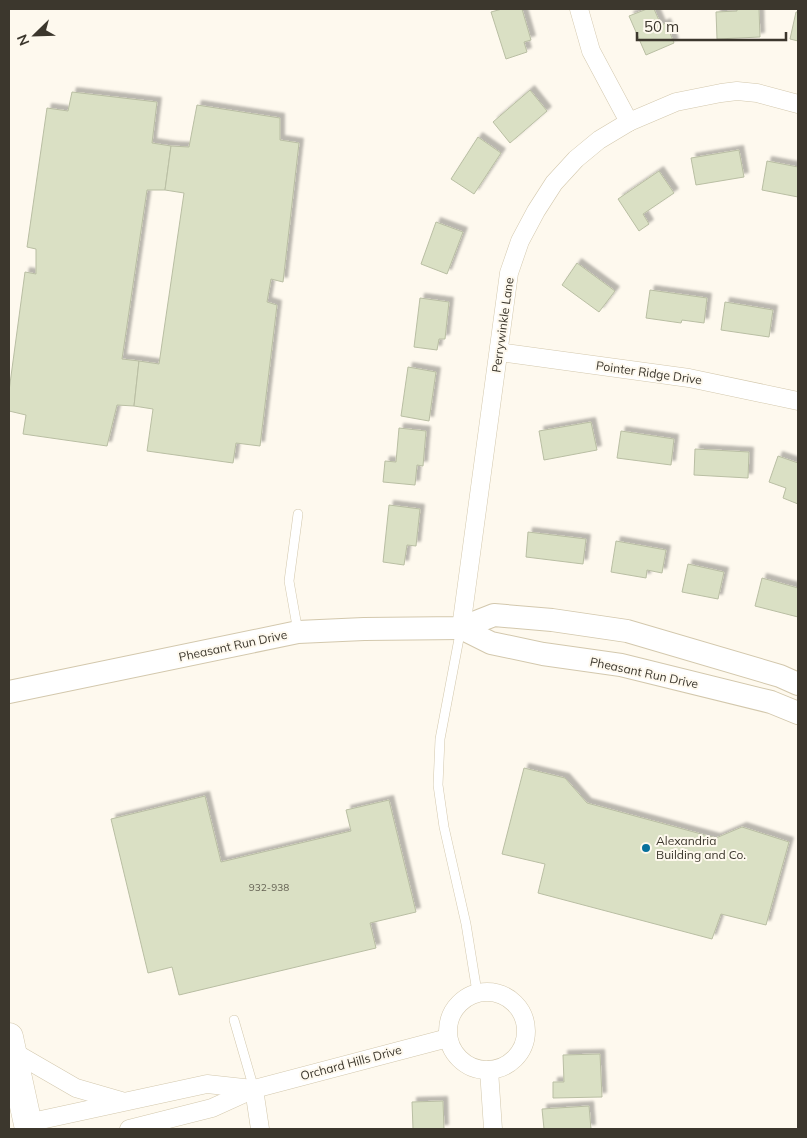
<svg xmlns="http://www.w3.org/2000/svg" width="807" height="1138" viewBox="0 0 807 1138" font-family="Mulish,sans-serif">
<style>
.building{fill:#dae0c4;stroke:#b9bea3;filter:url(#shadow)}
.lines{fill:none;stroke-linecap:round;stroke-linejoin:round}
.service-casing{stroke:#d3c8ad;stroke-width:10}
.minor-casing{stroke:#d3c8ad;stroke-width:19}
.tertiary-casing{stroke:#d3c8ad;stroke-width:24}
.primary-casing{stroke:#d3c8ad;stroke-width:29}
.service{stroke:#fff;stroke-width:9}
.minor{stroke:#fff;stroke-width:18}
.tertiary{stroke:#fff;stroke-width:22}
.primary{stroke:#fff;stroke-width:28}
.poi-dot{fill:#06709c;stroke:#fef9ee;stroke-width:2}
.labels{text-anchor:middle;stroke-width:4;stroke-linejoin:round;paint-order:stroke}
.number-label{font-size:10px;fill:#646153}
.street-label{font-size:12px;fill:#3c372d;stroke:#fef9ee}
.poi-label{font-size:12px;fill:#3c372d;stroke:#fef9ee;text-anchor:start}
</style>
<defs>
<filter id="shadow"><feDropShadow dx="4.5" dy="-4.5" stdDeviation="1" flood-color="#0004"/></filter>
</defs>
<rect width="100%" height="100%" fill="#fef9ee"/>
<!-- building -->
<g class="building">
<path d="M502 9H522L531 40 524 42 527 52 506 59 491 12Z"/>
<path d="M647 9H654L661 25 666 23 674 43 646 55 629 16Z"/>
<path d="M737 9H759L760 37 717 39 716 12 737 11Z"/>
<path d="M796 12H798V41L790 39Z"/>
<path d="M530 90 547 111 510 143 493 122Z"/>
<path d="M72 92 157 102 152 143 171 146 165 190H147L122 359 139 361 134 406 117 405 107 446 23 434 26 415 9 411V391L25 272 36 274V249L27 247 47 108 68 111Z"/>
<path d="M197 105 280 118V140L299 143 283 282 271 279 267 302 277 305 260 446 236 443 233 463 147 451 153 409 134 406 139 361 159 364 184 193 165 190 171 146 189 147Z"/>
<path d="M478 137 501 153 474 194 451 179Z"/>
<path d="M739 150 744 177 696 185 691 158Z"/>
<path d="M767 161 798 167V197L762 190Z"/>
<path d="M659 171 674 193 643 214 649 224 639 231 618 199Z"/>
<path d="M436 222 463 232 447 274 421 264Z"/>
<path d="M577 263 615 291 599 312 562 285Z"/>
<path d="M650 290 707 298 704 323 682 320 681 323 646 318Z"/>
<path d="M420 298 449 302 445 339H439L437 350 414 347Z"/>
<path d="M725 302 773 310 769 337 721 330Z"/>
<path d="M408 367 436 372 429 421 401 416Z"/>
<path d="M591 422 597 450 544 460 539 431Z"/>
<path d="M399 428 426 431 423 466 417 465 415 485 383 482 385 461 396 462Z"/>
<path d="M621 431 674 439 671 465 617 458Z"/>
<path d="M695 449 749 452 748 478 694 475Z"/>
<path d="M778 456 798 463V504L783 498 786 488 769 482Z"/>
<path d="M389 505 420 509 416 546 407 545 404 565 383 562Z"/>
<path d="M528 532 586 539 583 564 526 557Z"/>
<path d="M616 541 666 550 662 573 647 570 646 578 611 572Z"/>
<path d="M688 564 724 572 718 599 682 592Z"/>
<path d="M762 578 798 588V617L755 606Z"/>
<path d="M524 768 565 778 587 803 716 838 742 827 789 842 766 925 721 914 712 939 538 893 545 864 502 854Z"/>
<path d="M205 796 221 862 351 831 346 810 389 800 416 912 370 923 376 948 179 995 172 967 148 973 111 819Z"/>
<path d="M600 1054 602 1097 553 1098V1082H564L563 1055Z"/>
<path d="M443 1101 444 1129H413L412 1102Z"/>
<path d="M589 1106 591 1129H544L542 1109Z"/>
</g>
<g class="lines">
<defs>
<g id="service">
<path d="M298 514 289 581 298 632"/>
<path d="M461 628 440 739 438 785 444 827 466 924 477 992"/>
<path d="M234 1020 254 1089"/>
</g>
<g id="minor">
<path d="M579 9 591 51 629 122"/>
<path d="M499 352 689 378 798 401"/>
<path d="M461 628 509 273 520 241 536 211 554 183 576 159 599 140 629 122 676 102 721 93 737 91 757 93 798 104"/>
<circle cx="487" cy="1031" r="39"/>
<path d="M12 1051 76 1088 121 1101"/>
<path d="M489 1070 493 1129"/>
<path d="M254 1089 260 1129"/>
<path d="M27 1123 207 1084 253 1089"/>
<path d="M129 1129 212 1108 254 1089 448 1038"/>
</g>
<g id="tertiary">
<path d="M461 628 491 643 543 654 621 665 771 702 798 713"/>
<path d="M9 692 298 632 364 629 461 628 494 615 552 620 627 631 780 676 798 684"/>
</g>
<path id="primary" d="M9 1037 29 1129"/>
</defs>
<!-- service casing -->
<use href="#service" class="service-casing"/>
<!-- minor casing -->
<use href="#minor" class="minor-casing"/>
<!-- tertiary casing -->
<use href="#tertiary" class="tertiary-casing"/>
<!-- primary casing -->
<use href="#primary" class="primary-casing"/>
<!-- service -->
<use href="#service" class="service"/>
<!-- minor -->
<use href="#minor" class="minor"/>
<!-- tertiary -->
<use href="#tertiary" class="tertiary"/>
<!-- primary -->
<use href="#primary" class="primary"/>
</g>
<!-- markers -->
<circle class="poi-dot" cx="646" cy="848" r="5"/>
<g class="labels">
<!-- number labels -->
<g class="number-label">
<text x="269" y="891">932-938</text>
</g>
<!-- street labels -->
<g class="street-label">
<text transform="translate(503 325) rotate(-82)" y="4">Perrywinkle Lane</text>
<text transform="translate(649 373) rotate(8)" y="4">Pointer Ridge Drive</text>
<text transform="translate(233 646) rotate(-12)" y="4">Pheasant Run Drive</text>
<text transform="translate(644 673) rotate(12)" y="4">Pheasant Run Drive</text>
<text transform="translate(351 1063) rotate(-15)" y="4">Orchard Hills Drive</text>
</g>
<!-- poi labels -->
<g class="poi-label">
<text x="656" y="845">Alexandria<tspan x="656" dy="14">Building and Co.</tspan></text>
</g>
</g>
<!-- border -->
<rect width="807" height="1138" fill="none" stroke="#3c372d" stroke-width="20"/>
<!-- north arrow -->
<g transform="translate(35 35) rotate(247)" stroke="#fef9ee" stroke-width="4" paint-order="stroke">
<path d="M0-4L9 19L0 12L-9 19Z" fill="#3c372d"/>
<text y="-8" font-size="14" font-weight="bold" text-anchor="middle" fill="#3c372d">N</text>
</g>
<!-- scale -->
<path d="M637 32v8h149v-8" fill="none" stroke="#3c372d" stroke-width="2.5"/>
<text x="644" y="32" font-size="15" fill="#3c372d" stroke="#fef9ee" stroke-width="4" paint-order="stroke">50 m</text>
</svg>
